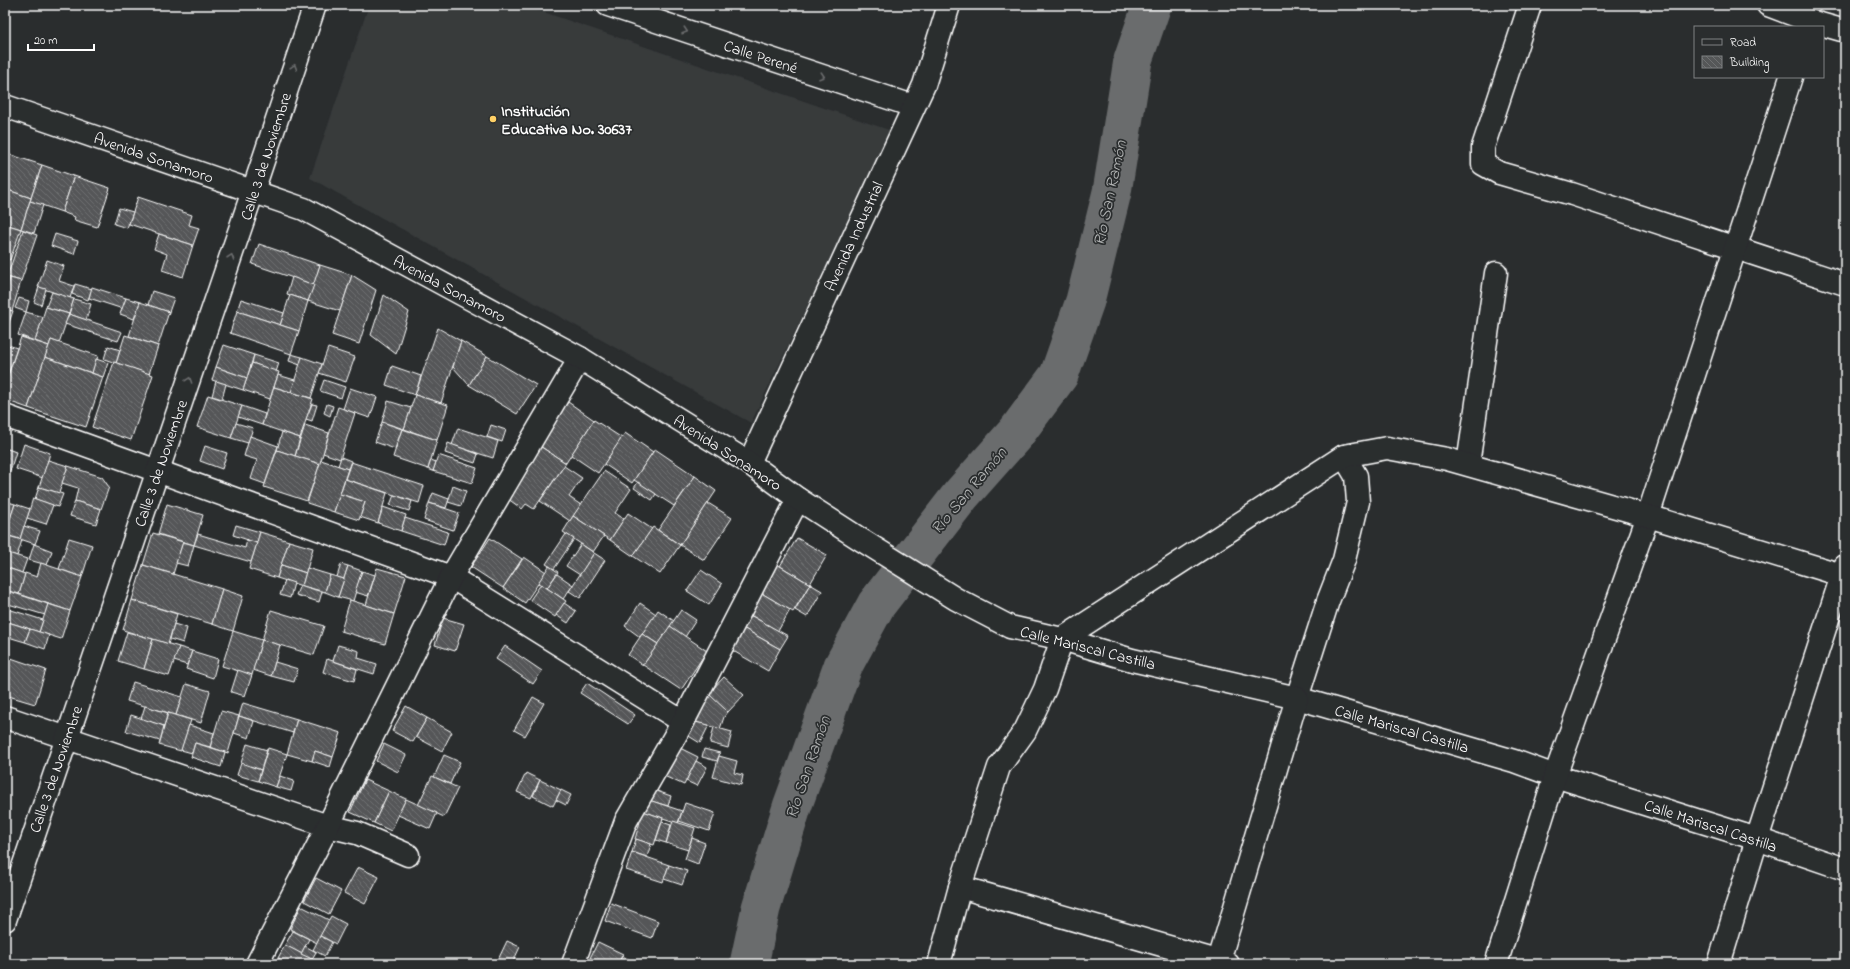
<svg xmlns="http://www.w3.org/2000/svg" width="1850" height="969" viewBox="0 0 1850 969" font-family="'Indie Flower',sans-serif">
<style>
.built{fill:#373a3b}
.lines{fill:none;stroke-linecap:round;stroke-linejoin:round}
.river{stroke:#6a6c6d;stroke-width:39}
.building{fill:url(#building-back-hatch);stroke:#fff}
.street-casing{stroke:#fff;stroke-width:25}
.secondary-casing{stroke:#fff;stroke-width:25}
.street{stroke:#2a2d2e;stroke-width:22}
.secondary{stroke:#2a2d2e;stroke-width:22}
.oneway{stroke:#6a6c6d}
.poi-dot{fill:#ffd166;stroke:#2a2d2e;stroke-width:1.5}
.labels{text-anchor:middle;stroke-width:3.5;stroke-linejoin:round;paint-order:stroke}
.street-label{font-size:16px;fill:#fff;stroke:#2a2d2e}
.poi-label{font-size:16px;font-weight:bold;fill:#fff;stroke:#2a2d2e;text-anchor:start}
.water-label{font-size:17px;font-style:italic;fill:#b4b6b6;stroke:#2a2d2e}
</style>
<defs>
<pattern id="building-back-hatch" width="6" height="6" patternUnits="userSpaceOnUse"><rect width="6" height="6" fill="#555758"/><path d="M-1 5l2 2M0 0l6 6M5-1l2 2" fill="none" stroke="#6e7071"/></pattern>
</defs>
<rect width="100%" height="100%" fill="#2a2d2e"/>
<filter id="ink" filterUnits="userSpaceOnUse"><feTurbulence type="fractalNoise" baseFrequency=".025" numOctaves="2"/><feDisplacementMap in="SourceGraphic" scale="8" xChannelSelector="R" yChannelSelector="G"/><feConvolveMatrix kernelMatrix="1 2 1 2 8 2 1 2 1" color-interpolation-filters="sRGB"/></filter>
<g filter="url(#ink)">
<!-- built -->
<path class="built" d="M369 5H523L892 131 751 423 310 178Z"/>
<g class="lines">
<!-- river -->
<path class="river" d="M749 964 761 908 792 807 843 666 876 605 961 495 1016 433 1059 375 1085 301 1112 192 1133 60 1152 5"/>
</g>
<!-- building -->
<g class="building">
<path d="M5 153 42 165 31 198 5 189Z"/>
<path d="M42 165 74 176 62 212 30 201Z"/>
<path d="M74 176 110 188 97 227 74 220 75 217 62 212Z"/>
<path d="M5 189 31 198 21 229 5 224Z"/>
<path d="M138 197 192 215 189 225 199 228 193 245 129 224Z"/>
<path d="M30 201 43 205 34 233 21 229Z"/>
<path d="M119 208 133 212 127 228 114 224Z"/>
<path d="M5 224 21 229 10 260 5 258Z"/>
<path d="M23 230 37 235 21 281 7 277Z"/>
<path d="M55 234 78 241 74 254 51 246Z"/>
<path d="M159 234 193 245 183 277 162 270 167 254 154 249Z"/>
<path d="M259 244 320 265 314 285 252 264Z"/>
<path d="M47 260 64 266 59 281 74 286 70 298 38 287Z"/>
<path d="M320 265 352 275 340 311 308 301Z"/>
<path d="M352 275 376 290 359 344 332 335Z"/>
<path d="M292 277 314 285 308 301 287 294Z"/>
<path d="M10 278 21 281 12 311 5 309V295Z"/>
<path d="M75 284 92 289 88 300 72 294Z"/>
<path d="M39 287 46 289 41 305 34 302Z"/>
<path d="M92 287 126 298 123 309 89 298Z"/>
<path d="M152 291 174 298 169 312 148 305Z"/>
<path d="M52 292 74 299 69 314 46 307Z"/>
<path d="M290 295 308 301 299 331 280 325Z"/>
<path d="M384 295 409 312 396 354 371 335Z"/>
<path d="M19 298 29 301 26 312 15 308Z"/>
<path d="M126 298 140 302 134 319 120 314Z"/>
<path d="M74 299 91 304 86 320 69 314Z"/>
<path d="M241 299 284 313 280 325 237 311Z"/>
<path d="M140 302 169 312 158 346 129 336Z"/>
<path d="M46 307 69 314 59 343 51 340 49 346 35 341Z"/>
<path d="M5 309 13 311 5 334Z"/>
<path d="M237 311 299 331 291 354 230 333Z"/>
<path d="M26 312 43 317 35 341 18 335Z"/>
<path d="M69 314 122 332 118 341 65 324Z"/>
<path d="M438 328 461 341 441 403 415 395Z"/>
<path d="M125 335 158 346 149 374 116 363Z"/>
<path d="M21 337 49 346 28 408 5 400V384Z"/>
<path d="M51 340 98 356 92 373 45 357Z"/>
<path d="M461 341 487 356 469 385 453 367Z"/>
<path d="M5 344 17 348 5 384Z"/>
<path d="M224 345 254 355 247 378 216 367Z"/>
<path d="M108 346 120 350 116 363 104 359Z"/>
<path d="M328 348 355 357 346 382 319 373Z"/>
<path d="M291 354 302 357 300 365 289 361Z"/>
<path d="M254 355 279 363 276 372 252 363Z"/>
<path d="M487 356 536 385 517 414 469 385Z"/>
<path d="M45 357 103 377 86 427 28 408Z"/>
<path d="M302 357 322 364 311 398 291 392Z"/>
<path d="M96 359 108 363 103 377 92 373Z"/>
<path d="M114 362 153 375 131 440 92 427Z"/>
<path d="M252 363 279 372 270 399 243 390Z"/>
<path d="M392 366 421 376 415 395 386 385Z"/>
<path d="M216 367 247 378 243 390 212 380Z"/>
<path d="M278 375 295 380 291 392 274 387Z"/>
<path d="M324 380 345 387 341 398 320 391Z"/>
<path d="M216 381 226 384 222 399 212 396Z"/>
<path d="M274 387 313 399 300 438 262 425Z"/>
<path d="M350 388 377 397 370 418 343 409Z"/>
<path d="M208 395 242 406 231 438 197 427Z"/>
<path d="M415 395 448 405 437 440 404 429Z"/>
<path d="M388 401 411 408 404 429 382 422Z"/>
<path d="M568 402 594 420 566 463 538 445Z"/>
<path d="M312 404 317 405 312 421 306 419Z"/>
<path d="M327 404 333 406 330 416 324 413Z"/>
<path d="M242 406 265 414 262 425 238 417Z"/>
<path d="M338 407 355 413 340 459 323 453Z"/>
<path d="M594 420 622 438 598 473 571 455Z"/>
<path d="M382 422 402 429 395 449 375 442Z"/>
<path d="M236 423 253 428 248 443 231 438Z"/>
<path d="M305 425 329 433 320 464 295 456Z"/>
<path d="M491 425 506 430 502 442 487 437Z"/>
<path d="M458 428 498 441 493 458 452 445Z"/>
<path d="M402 429 437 440 428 469 393 457Z"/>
<path d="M282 432 300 438 295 456 277 450Z"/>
<path d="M625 433 653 452 632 483 604 464Z"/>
<path d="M250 436 278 446 265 484 251 479 257 460 244 456Z"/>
<path d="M448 443 478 454 475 463 445 453Z"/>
<path d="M24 444 50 453 43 478 16 469Z"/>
<path d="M538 445 566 463 534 509 526 504 522 509 504 496Z"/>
<path d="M205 446 227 453 222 469 200 461Z"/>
<path d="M5 448 16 452 9 474 5 473Z"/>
<path d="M655 449 695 476 674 506 634 480Z"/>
<path d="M277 450 320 464 307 501 264 487Z"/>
<path d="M438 455 477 468 472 483 433 471Z"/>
<path d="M341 457 351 461 348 469 338 466Z"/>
<path d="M48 460 68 466 59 493 39 487Z"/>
<path d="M321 460 348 469 334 512 307 503Z"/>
<path d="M431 460 436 462 433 471 428 469Z"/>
<path d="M351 462 424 486 419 503 345 479Z"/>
<path d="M68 466 102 477 109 487 101 509 75 501 78 488 62 483Z"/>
<path d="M564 466 582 478 569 497 581 505 570 521 540 501Z"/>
<path d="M604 471 631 489 615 513 624 519 610 540 573 516Z"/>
<path d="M695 476 716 491 680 545 658 530Z"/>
<path d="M345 479 387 493 378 523 360 517 365 502 340 494Z"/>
<path d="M638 482 656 494 652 500 634 488Z"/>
<path d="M453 486 466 491 461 506 448 502Z"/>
<path d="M39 487 63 494 58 507 35 499Z"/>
<path d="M433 493 449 499 446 508 429 503Z"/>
<path d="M340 494 365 502 359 520 334 512Z"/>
<path d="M394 495 412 501 409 511 390 505Z"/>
<path d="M33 498 53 505 46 524 27 518Z"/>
<path d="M5 501 15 504 10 519 5 517Z"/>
<path d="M75 501 101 509 96 524 70 516Z"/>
<path d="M429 503 459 513 453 530 424 520Z"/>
<path d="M708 503 732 518 704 560 680 545Z"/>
<path d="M15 504 30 509 20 539 5 535V517L10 519Z"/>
<path d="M167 504 203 515 194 545 158 534Z"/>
<path d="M383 507 406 515 401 531 378 523Z"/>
<path d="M628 513 652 529 633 556 610 540Z"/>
<path d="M573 516 604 536 593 552 563 532Z"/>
<path d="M405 518 448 532 444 545 401 531Z"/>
<path d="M236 525 260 532 257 543 233 535Z"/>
<path d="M24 526 40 531 35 544 20 539Z"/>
<path d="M653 527 680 545 660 574 633 556Z"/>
<path d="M260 532 289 541 277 578 249 569Z"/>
<path d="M153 533 183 542 173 574 143 565Z"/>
<path d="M198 534 245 548 247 540 257 543 251 562 194 545Z"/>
<path d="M566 534 574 539 554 569 546 564Z"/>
<path d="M5 535 22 540 17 556 5 552Z"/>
<path d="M69 538 92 545 82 577 59 569Z"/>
<path d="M490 538 522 559 503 588 471 567Z"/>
<path d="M797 538 827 555 810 584 780 566Z"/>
<path d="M289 541 313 548 306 573 281 565Z"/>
<path d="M183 542 194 545 188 566 176 563Z"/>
<path d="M34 544 52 551 47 565 29 560Z"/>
<path d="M581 544 594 553 580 575 566 566Z"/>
<path d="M5 552 27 559 22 573 5 567Z"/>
<path d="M594 553 605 560 580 598 569 591Z"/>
<path d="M524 557 546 572 525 603 503 588Z"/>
<path d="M41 563 82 577 70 611 19 594 25 573 37 577Z"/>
<path d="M775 563 810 584 793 612 758 591Z"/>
<path d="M341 564 348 566 344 579 337 577Z"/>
<path d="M143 565 222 589 212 624 132 600Z"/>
<path d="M281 565 306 573 302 586 277 578Z"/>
<path d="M348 566 362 571 353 601 338 597Z"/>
<path d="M549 566 558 572 547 588 538 583Z"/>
<path d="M5 567 25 574 19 594 5 590Z"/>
<path d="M307 568 330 575 325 592 302 586Z"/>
<path d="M377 568 406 576 394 614 366 605Z"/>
<path d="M701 570 722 584 709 605 687 591Z"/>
<path d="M362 571 375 575 368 596 355 592Z"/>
<path d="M557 574 573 585 563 599 547 588Z"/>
<path d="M330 575 344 579 338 597 325 592Z"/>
<path d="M285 580 294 583 290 598 280 595Z"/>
<path d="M541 584 566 601 555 617 530 600Z"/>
<path d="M810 584 822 591 807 617 795 610Z"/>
<path d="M300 585 322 592 319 602 296 595Z"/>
<path d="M222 589 243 596 233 631 212 624Z"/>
<path d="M5 590 48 604 45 615 5 603Z"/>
<path d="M758 591 790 610 778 631 745 612Z"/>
<path d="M132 600 177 614 168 644 123 630Z"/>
<path d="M350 600 394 614 385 644 341 631Z"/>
<path d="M564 603 576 611 568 623 556 615Z"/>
<path d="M640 603 656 614 640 637 625 626Z"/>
<path d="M48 604 70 611 61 639 39 632Z"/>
<path d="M5 608 43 620 39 632 5 621Z"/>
<path d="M271 610 324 626 314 655 262 640Z"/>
<path d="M658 610 674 621 658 644 642 634Z"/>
<path d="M681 610 696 620 685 637 670 626Z"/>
<path d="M748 614 788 636 780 649 741 627Z"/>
<path d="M443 618 464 624 455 651 435 645Z"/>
<path d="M5 621 30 629 25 642 5 636Z"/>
<path d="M174 624 187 628 183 643 170 639Z"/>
<path d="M670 626 707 651 681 690 643 665Z"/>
<path d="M741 627 780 649 768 671 728 648Z"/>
<path d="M30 629 49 635 45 649 25 642Z"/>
<path d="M233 631 262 640 252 675 222 666Z"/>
<path d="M127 632 153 639 144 669 118 661Z"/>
<path d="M642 634 658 644 643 665 628 655Z"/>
<path d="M153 639 179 647 169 676 144 669Z"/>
<path d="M262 640 280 645 271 676 253 670Z"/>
<path d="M338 645 359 651 358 658 377 664 374 674 333 661Z"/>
<path d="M505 646 542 671 533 684 496 659Z"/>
<path d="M179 647 192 651 187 665 174 661Z"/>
<path d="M192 651 218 659 213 678 186 669Z"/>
<path d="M5 656 46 670 35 704 5 695Z"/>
<path d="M327 659 357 669 354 681 323 672Z"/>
<path d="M275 662 298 669 294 682 271 676Z"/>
<path d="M238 670 252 675 245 696 231 692Z"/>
<path d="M724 677 744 695 728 712 708 694Z"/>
<path d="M133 682 182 697 176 715 127 701Z"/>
<path d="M587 683 635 715 628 724 580 693Z"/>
<path d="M186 684 210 691 201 723 176 715Z"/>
<path d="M710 695 728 712 724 717 720 729 695 722 699 706Z"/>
<path d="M533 697 544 703 525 736 514 730Z"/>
<path d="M243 703 297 719 293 733 239 716Z"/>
<path d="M145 706 168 713 164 726 141 719Z"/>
<path d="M406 706 427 718 413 742 392 731Z"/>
<path d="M221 711 239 716 228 753 210 747Z"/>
<path d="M168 713 191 720 181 751 159 745Z"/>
<path d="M131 715 164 726 160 741 126 731Z"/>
<path d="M239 716 254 721 249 738 234 733Z"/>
<path d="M427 718 452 732 442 751 416 737Z"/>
<path d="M297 719 341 733 333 757 315 751 312 761 287 754Z"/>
<path d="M695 722 709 725 700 743 687 735Z"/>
<path d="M189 725 214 733 210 747 195 743 192 753 181 750Z"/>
<path d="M714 727 732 732 728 748 710 743Z"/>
<path d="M195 743 225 752 221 767 191 757Z"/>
<path d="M247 744 267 750 261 770 241 763Z"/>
<path d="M384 744 406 755 398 772 376 761Z"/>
<path d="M678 747 698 757 684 785 664 776Z"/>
<path d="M268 748 287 754 276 787 258 781Z"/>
<path d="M704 749 720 753 717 761 702 757Z"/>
<path d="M315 751 333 757 330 767 312 761Z"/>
<path d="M444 755 460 762 450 784 434 777Z"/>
<path d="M719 756 737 761 734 773 743 775 741 785 713 777Z"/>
<path d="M696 761 707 767 697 786 686 781Z"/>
<path d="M241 763 261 770 258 781 237 775Z"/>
<path d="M526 773 540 780 531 798 517 792Z"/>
<path d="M280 776 294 781 291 791 276 787Z"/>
<path d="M432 776 458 788 444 817 418 805Z"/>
<path d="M365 780 389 791 374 823 350 812Z"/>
<path d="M540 780 561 790 553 806 533 796Z"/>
<path d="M561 790 571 795 566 805 556 800Z"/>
<path d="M654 790 671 796 668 806 651 801Z"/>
<path d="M389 791 406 799 391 831 374 823Z"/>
<path d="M406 799 437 813 430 829 398 815Z"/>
<path d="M646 799 682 811 678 823 642 811Z"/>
<path d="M685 803 715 813 709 831 679 821Z"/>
<path d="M643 811 663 818 654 845 635 839Z"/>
<path d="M673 821 695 828 688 850 666 843Z"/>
<path d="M662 822 671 825 666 843 656 840Z"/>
<path d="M692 838 705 843 698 864 685 859Z"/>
<path d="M636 839 651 844 647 857 632 852Z"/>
<path d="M632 852 669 865 663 882 626 870Z"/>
<path d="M669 865 687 871 682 885 664 879Z"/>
<path d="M358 867 379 877 365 904 344 893Z"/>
<path d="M316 878 341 891 329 914 304 901Z"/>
<path d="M611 903 658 921 652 938 605 921Z"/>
<path d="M301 906 329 920 317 943 290 929Z"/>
<path d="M331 916 346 924 336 944 320 936Z"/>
<path d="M293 931 309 939 301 954 285 945Z"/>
<path d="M320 936 332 942 325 956 313 950Z"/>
<path d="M507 941 520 947 512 964H496Z"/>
<path d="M598 942 623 954 618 964H602L590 958Z"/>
<path d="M285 945 320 963V964H289L278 958Z"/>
<path d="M305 946 316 952 312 959 301 954Z"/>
<path d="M622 956 638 964H618Z"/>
</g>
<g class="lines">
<defs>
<g id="street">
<path d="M608 5 913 106"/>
<path d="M1530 5 1483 147V164L1499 173 1572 194 1845 284"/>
<path d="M1768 5 1810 21 1845 31"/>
<path d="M5 416 451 577 683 722"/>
<path d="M1344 456 1356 476 1358 502 1344 560 1328 601 1297 698 1514 761 1555 776 1757 839 1845 869"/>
<path d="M749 463 924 85 949 5"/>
<path d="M1468 464 1496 273"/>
<path d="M5 717 328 826 357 833 408 855"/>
<path d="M960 887 1228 964"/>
<path d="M5 920 253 191 315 5"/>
<path d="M257 964 328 826 451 577 580 358"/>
<path d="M573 964 626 821 683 722 798 499"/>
<path d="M939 964 960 887 999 767 1025 731 1045 689 1062 639"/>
<path d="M1496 964 1555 776 1648 516 1791 77"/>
<path d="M1719 964 1757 839 1845 566"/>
</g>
<g id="secondary">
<path d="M5 106 304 209 580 358 749 463 798 499 860 539 956 599 1010 627 1062 639 1132 660 1297 698 1218 964"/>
<path d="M1062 639 1344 456 1387 448 1447 459 1648 516 1845 576"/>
</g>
</defs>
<!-- street casing -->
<use href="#street" class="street-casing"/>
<!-- secondary casing -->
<use href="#secondary" class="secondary-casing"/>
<!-- street -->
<use href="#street" class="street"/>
<!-- secondary -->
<use href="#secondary" class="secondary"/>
</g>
<!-- one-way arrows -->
<defs><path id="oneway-chevron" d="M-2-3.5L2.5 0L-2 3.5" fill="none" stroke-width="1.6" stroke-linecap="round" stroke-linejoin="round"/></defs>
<g class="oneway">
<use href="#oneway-chevron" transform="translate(685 31) rotate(18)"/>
<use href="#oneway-chevron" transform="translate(294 67) rotate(-72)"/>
<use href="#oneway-chevron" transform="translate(822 76) rotate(18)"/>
<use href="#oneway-chevron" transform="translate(231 257) rotate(-71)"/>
<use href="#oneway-chevron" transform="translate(189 380) rotate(-71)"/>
</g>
</g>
<!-- markers -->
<circle class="poi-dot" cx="493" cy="119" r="4"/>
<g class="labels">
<!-- street labels -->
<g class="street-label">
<text transform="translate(761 56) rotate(18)" y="6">Calle Perené</text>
<text transform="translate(265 156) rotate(-72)" y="6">Calle 3 de Noviembre</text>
<text transform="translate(154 157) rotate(19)" y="6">Avenida Sonamoro</text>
<text transform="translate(853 236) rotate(-65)" y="6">Avenida Industrial</text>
<text transform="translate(450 288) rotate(28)" y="6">Avenida Sonamoro</text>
<text transform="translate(728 452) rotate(33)" y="6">Avenida Sonamoro</text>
<text transform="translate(160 463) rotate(-71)" y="6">Calle 3 de Noviembre</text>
<text transform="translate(1088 647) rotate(14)" y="6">Calle Mariscal Castilla</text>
<text transform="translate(1402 728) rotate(16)" y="6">Calle Mariscal Castilla</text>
<text transform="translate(55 769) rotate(-71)" y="6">Calle 3 de Noviembre</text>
<text transform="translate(1711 825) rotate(18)" y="6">Calle Mariscal Castilla</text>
</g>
<!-- poi labels -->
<g class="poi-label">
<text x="501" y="116">Institución<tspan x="501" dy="18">Educativa No. 30637</tspan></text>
</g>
<!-- water labels -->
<g class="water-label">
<text transform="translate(1109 193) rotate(-78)" y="6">Río San Ramón</text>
<text transform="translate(968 490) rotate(-50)" y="6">Río San Ramón</text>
<text transform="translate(807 767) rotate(-71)" y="6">Río San Ramón</text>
</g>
</g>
<!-- margin -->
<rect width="1850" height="969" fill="none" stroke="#2a2d2e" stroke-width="20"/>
<rect x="10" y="10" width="1830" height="949" fill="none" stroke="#fff" stroke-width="1.5" filter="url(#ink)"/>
<!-- legend -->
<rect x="1694" y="26" width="130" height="52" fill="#2a2d2e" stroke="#7f8182"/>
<rect x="1702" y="39" width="20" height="6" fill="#2a2d2e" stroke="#7f8182"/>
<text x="1730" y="46" font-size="12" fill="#ffffff">Road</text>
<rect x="1702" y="56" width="20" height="12" fill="url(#building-back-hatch)" stroke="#7f8182"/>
<text x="1730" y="66" font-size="12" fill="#ffffff">Building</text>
<!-- scale -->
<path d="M28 44v6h66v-6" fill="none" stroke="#ffffff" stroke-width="2"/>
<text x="34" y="44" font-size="12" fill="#ffffff" stroke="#2a2d2e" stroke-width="3" paint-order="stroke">20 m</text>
</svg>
